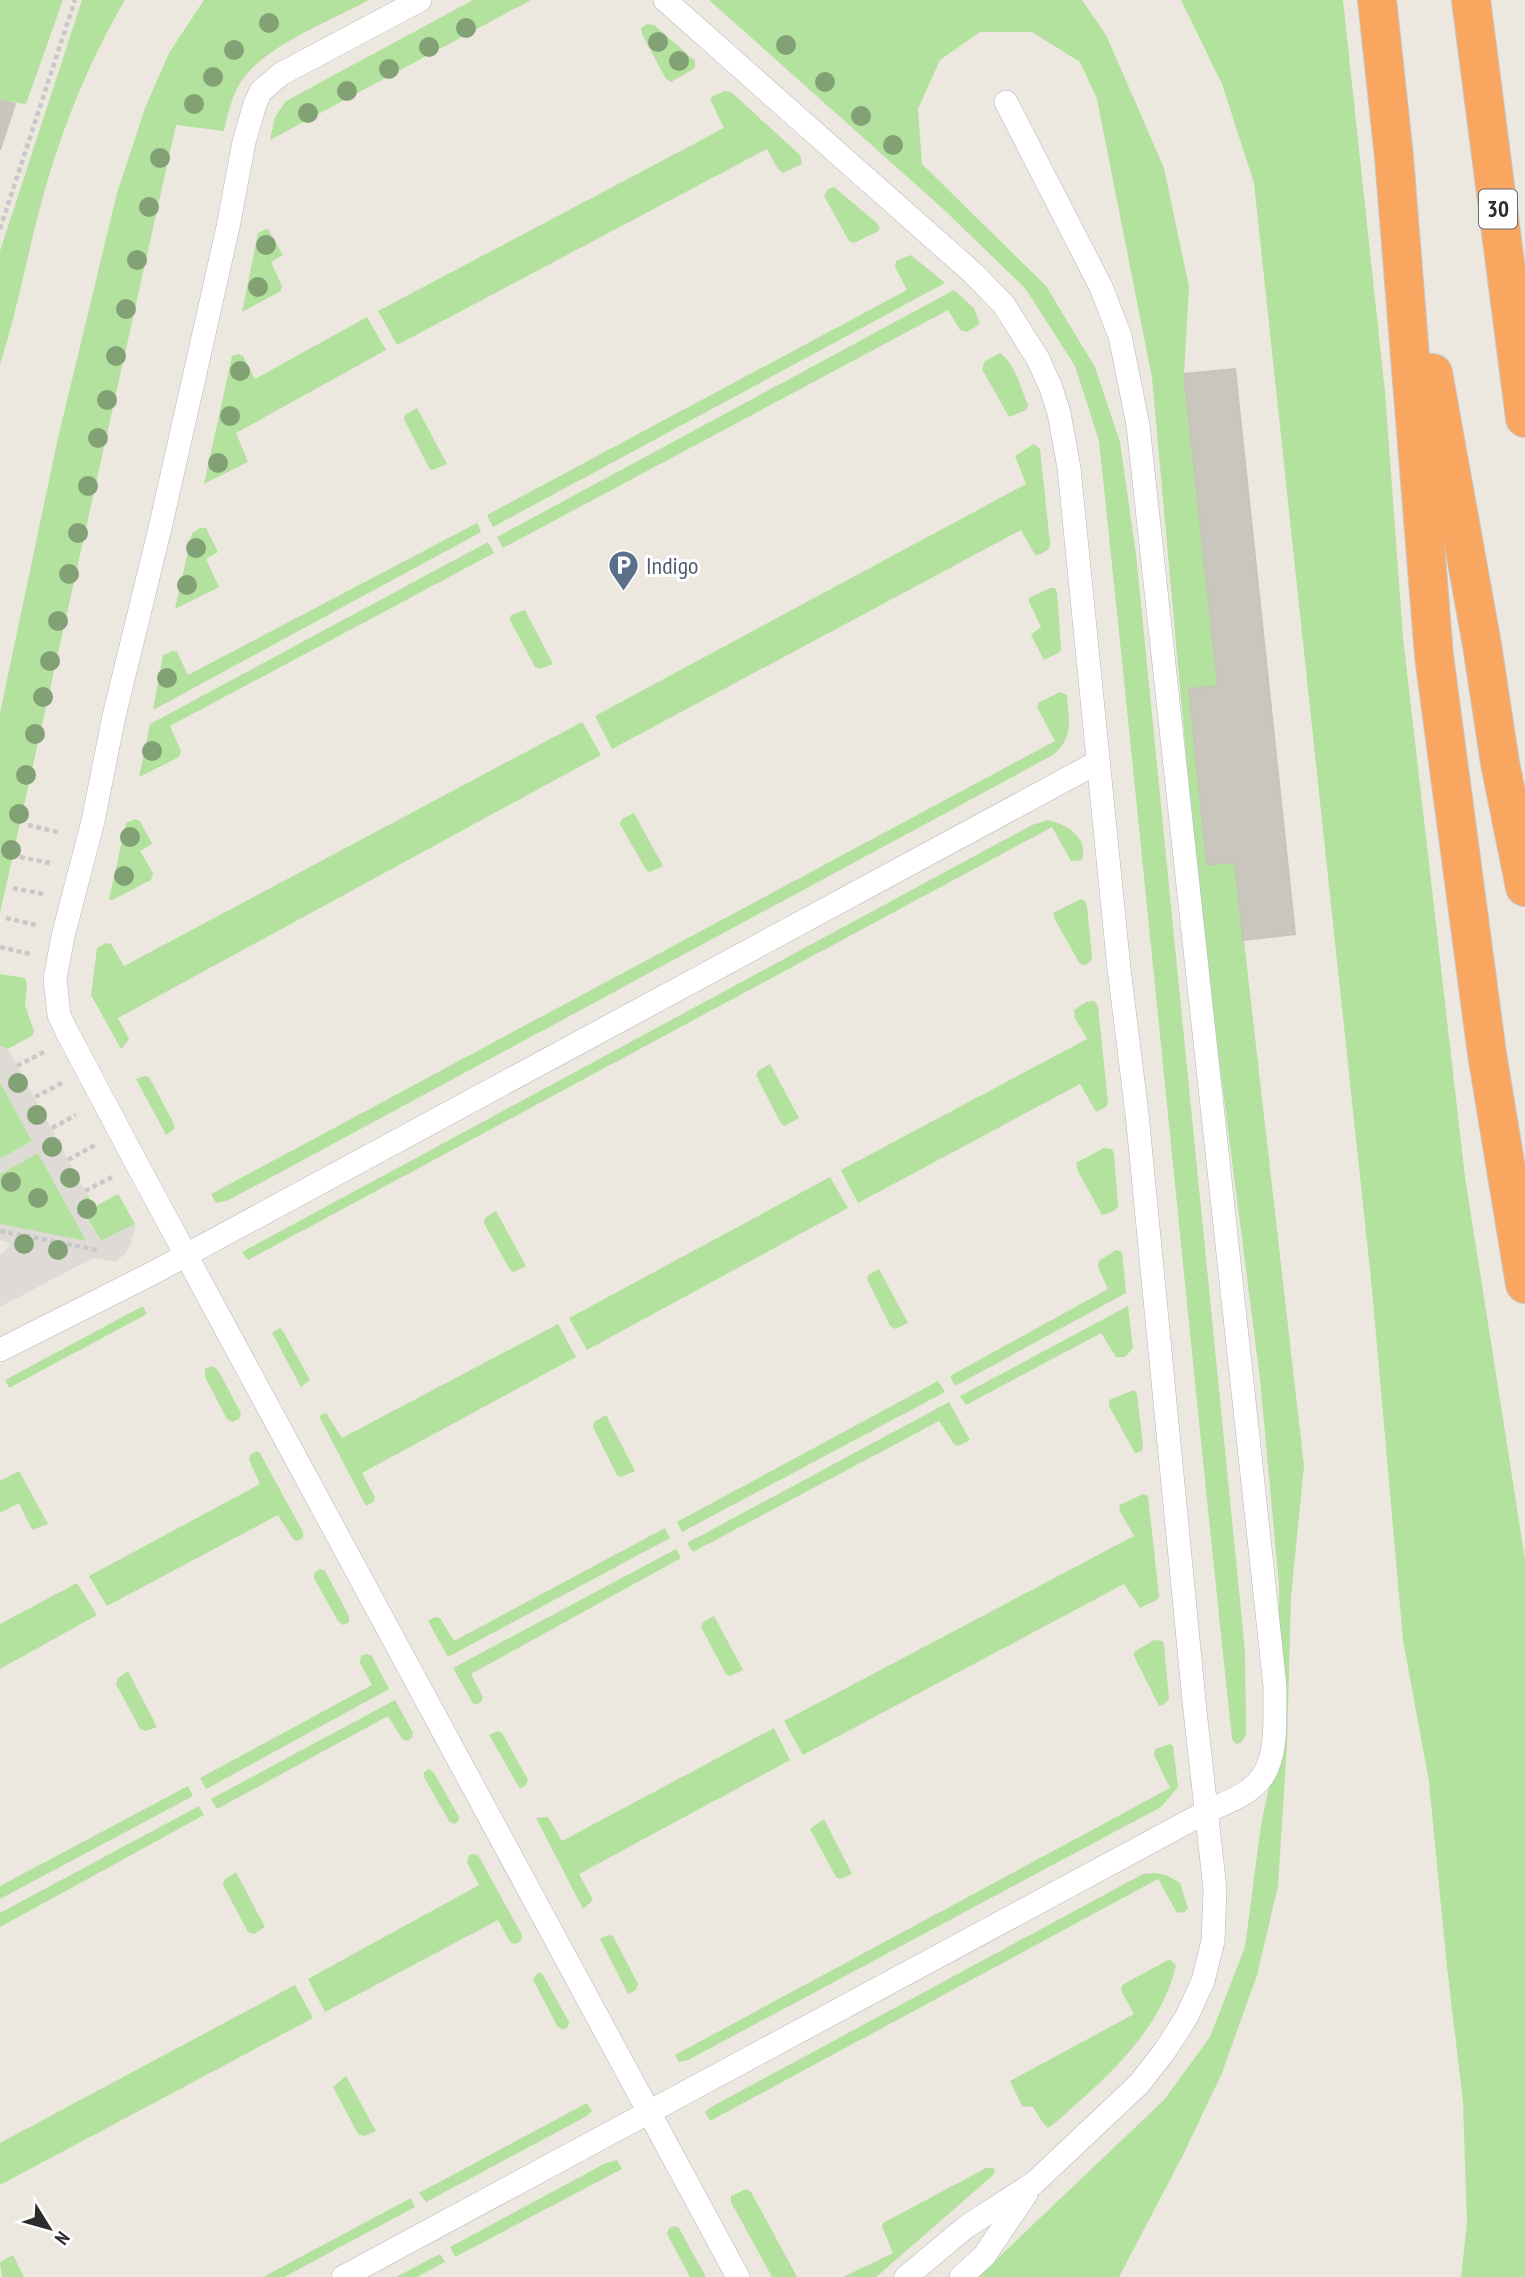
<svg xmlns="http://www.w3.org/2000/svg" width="1525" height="2277" viewBox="0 0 1525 2277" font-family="'PT Sans Narrow',sans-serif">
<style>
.green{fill:#b3e19e}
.plaza{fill:#dedbd6}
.building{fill:#c9c6be;stroke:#c9c4b9;stroke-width:2}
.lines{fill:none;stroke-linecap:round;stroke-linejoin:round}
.lane-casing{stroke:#b3b5bf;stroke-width:24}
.highway-casing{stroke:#c8c8c8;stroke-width:40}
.path{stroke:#c8c8c8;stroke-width:4.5;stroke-dasharray:5 3.5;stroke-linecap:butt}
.lane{stroke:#fff;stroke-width:23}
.highway{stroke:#f8a660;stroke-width:38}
.tree{fill:#82a275}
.labels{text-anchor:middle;stroke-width:6;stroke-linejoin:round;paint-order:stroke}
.shield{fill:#fff;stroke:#6b6b6b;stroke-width:2}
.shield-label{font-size:23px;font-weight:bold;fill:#2c2c2c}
.service-label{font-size:24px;fill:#4e5e75;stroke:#fff;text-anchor:start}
</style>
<rect width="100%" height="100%" fill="#ede8df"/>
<!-- green -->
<g class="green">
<path d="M0 0H63L26 104 0 100Z"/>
<path d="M82 0H125C87 65 59 135 40 208 26 260 17 312 0 364V251Z"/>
<path d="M204 0H369C332 20 265 46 242 80 232 95 228 113 224 131L176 125 0 913V713L58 438 117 193 145 108 169 53Z"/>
<path d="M473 0H531L270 140 275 117 286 101Z"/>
<path d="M709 0H1082L1106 35 1164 168 1189 287 1184 374 1218 686 1189 690 1207 865 1235 862 1304 1466 1291 1597 1287 1745 1278 1886 1257 1975 1222 2073 1183 2155 1119 2277H978L1164 2100 1210 2037 1245 1947 1261 1825 1273 1768 1277 1718 1279 1585 1260 1379 1201 919 1152 378 1097 99 1080 62 1032 32H980L940 60 918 109 922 164 1046 286 1095 367 1120 442 1136 554 1245 1651 1246 1734 1242 1742 1236 1744 1232 1739C1186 1306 1145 874 1099 441L1075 366 1025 288 941 207Z"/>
<path d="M1181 0H1343L1385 392 1403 637 1465 1177 1525 1559V2277H1461L1467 2223 1463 2102 1447 1967 1429 1782 1403 1640 1372 1289 1254 183 1222 84Z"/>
<path d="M647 24 654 25 695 61V68L671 82 666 79 642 34 641 28Z"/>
<path d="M725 91 731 92 800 155 802 164 783 173 778 169 767 149 397 345 378 311 724 128 710 99 713 96Z"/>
<path d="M834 187 877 223 880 229 877 232 854 243 849 241 824 196 828 189Z"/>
<path d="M266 229H268L283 255 271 262 282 286 281 291 242 312 258 233Z"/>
<path d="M911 255 945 283 493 527 487 515 907 290 895 267 896 261Z"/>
<path d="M954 290 974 308 980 324 967 332 960 330 948 310 503 548 497 537Z"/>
<path d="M367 317 386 350 236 433 248 462 204 484 232 356 238 354 243 356 255 379Z"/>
<path d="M1000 353C1015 363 1021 389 1028 405L1026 410 1009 417 982 369 985 361Z"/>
<path d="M417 408 447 464 432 470 429 468 404 419 405 415Z"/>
<path d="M1034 444 1040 449 1050 543 1049 549 1041 554 1035 555 1021 530 612 749 595 716 1026 484 1015 456Z"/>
<path d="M477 523 481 532 153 710 163 655 173 651 177 652 188 675Z"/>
<path d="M200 528H206L218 552 206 559 219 587 175 609 192 533Z"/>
<path d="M488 542 494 553 170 726 181 751 179 757 139 777 150 724Z"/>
<path d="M1050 588H1055L1057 592 1061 649 1060 652 1044 660 1031 635 1041 627 1029 602V598Z"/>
<path d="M525 610 553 664 540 669 535 667 510 620 511 615Z"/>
<path d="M1060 692 1067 695C1069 721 1074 737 1053 755L227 1201 216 1203 211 1194 1055 741 1037 707 1038 703Z"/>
<path d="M582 722 601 755 118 1018 129 1039 121 1049 91 995 97 948 106 943 111 944 124 966Z"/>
<path d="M634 813 663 866 650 872 646 870 620 824 622 819Z"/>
<path d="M135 819 140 821 152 844 140 851 153 873 151 880 112 900 109 899 126 823Z"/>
<path d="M1047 820C1066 824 1089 837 1082 860L1071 861 1052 827 248 1260 242 1252 1032 825Z"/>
<path d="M1081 899 1085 901 1087 906 1092 956 1091 961 1085 965 1080 964 1055 920 1053 913Z"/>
<path d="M0 974 25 978 27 984 25 1005 34 1031 33 1035 8 1049 0 1046Z"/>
<path d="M1094 1001 1098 1006 1108 1103 1106 1107 1096 1112 1080 1084 858 1203 841 1170 1087 1039 1075 1018 1074 1010 1086 1002Z"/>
<path d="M770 1064 799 1118 785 1126 781 1124 756 1075 758 1071Z"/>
<path d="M145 1076 149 1077 174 1124V1129L166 1135 136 1079Z"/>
<path d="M0 1082 32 1141 0 1159Z"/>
<path d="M1104 1148 1112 1149 1114 1154 1118 1207 1114 1211 1102 1215 1078 1171 1076 1163Z"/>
<path d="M38 1153 87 1242 0 1224V1174Z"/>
<path d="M830 1177 848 1208 587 1350 569 1318Z"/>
<path d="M118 1194 135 1224 101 1241 78 1202 88 1196 94 1207Z"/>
<path d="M496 1211 526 1266 514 1272 510 1270 484 1223 485 1218Z"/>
<path d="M1116 1250 1122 1252 1126 1293 955 1386 950 1376 1108 1289 1098 1267 1099 1261Z"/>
<path d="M879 1269 908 1323 895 1329 890 1326 867 1279 868 1275Z"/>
<path d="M143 1306 147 1314 9 1388 5 1380Z"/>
<path d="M1128 1306 1133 1348 1125 1357H1116L1101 1333 966 1405 960 1396Z"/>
<path d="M558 1324 576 1357 362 1473 375 1497 373 1502 366 1506 319 1416 326 1413 342 1438Z"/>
<path d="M280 1328 283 1331 310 1380 301 1387 272 1333Z"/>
<path d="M212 1366 218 1370 241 1413 239 1419 232 1422 227 1419 205 1377V1369Z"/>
<path d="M938 1381 945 1392 682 1532 677 1522Z"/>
<path d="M1134 1390 1137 1394 1143 1445 1142 1451 1135 1453 1109 1406V1400Z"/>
<path d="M949 1402 970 1440 958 1446 954 1444 939 1421 693 1552 687 1543Z"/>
<path d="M606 1415 635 1471 621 1477 617 1475 593 1427 594 1422Z"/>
<path d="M256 1451 260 1453 303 1532V1538L297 1541 293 1539 278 1515 107 1606 89 1576 260 1484 249 1460 250 1455Z"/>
<path d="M19 1471 48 1524 32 1530 19 1503 0 1513V1481Z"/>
<path d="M1143 1494 1148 1496 1159 1596 1157 1600 1140 1608 1124 1584 803 1755 784 1721 1134 1536 1119 1510 1120 1505Z"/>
<path d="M665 1528 670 1538 448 1657 428 1621 435 1617 440 1618 454 1641Z"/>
<path d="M676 1549 681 1558 471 1674 483 1697 481 1702 474 1705 453 1668Z"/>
<path d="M320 1569 325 1571 349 1616V1622L343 1625 338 1621 314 1578 315 1572Z"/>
<path d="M77 1583 97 1615 0 1669V1624Z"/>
<path d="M714 1616 743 1670 730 1676 726 1674 701 1627 703 1622Z"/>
<path d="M1154 1640 1163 1641 1164 1646 1169 1699 1163 1705 1159 1706 1134 1656V1652Z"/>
<path d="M366 1654 372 1656 389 1689 206 1789 200 1778 372 1685 360 1663 361 1656Z"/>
<path d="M128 1671 157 1727 146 1731 140 1729 116 1684 118 1678Z"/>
<path d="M395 1700 413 1733 412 1738 407 1741 402 1739 388 1716 217 1809 211 1799Z"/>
<path d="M774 1728 790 1760 579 1874 593 1900 583 1909 536 1818 548 1817 562 1841Z"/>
<path d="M498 1731 502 1733 528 1780 526 1785 520 1789 489 1735Z"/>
<path d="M1170 1744 1173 1746 1178 1787 1161 1807 688 2060 679 2062 675 2055 1170 1788 1154 1755 1155 1749Z"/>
<path d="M429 1769 434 1773 459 1817 458 1822 454 1824 449 1821 424 1777V1772Z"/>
<path d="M188 1786 193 1796 0 1899V1886Z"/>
<path d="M199 1806 204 1815 0 1927V1913Z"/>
<path d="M824 1819 852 1874 840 1879 836 1877 810 1829Z"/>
<path d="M473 1854 478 1855 522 1935 521 1941 515 1944 510 1942 498 1920 325 2012 308 1979 479 1885 467 1862 469 1855Z"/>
<path d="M236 1872 265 1927 254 1934 248 1932 223 1885 224 1880Z"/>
<path d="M1155 1873 1166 1875 1180 1883 1188 1908 1185 1912 1177 1913 1158 1879 710 2121 705 2112 711 2107 1143 1874Z"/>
<path d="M608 1935 613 1936 638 1984 636 1990 628 1994 600 1939Z"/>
<path d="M1170 1959 1176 1966C1162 2022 1123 2062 1082 2099 1071 2108 1060 2120 1048 2128L1043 2123 1033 2107 1022 2106 1010 2081 1134 2014 1121 1990 1122 1985Z"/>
<path d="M539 1972 543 1975 569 2022 568 2027 563 2030 557 2026 533 1979Z"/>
<path d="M295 1985 313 2018 0 2185V2143Z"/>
<path d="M346 2076 376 2131 364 2136 358 2134 333 2087Z"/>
<path d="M587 2103 592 2111 587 2116 426 2202 419 2193Z"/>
<path d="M617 2160 622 2169 455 2257 450 2247 604 2164Z"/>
<path d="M986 2168H993L995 2172 991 2177 876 2277H843L893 2253 882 2227 883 2223Z"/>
<path d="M746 2189 751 2192 797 2277H772L731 2202V2196Z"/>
<path d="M411 2198 415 2207 284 2277H263Z"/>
<path d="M675 2226 679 2228 706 2277H690L667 2234 669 2228Z"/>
<path d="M440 2254 445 2262 417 2277H396Z"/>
<path d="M13 2255 24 2277H2L0 2262Z"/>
</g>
<!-- plaza -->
<path class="plaza" d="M0 1046 8 1049 88 1196 78 1202 100 1241 135 1224V1228L130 1246 124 1255 115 1262 93 1258 0 1307V1255L10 1246 8 1242 0 1240V1224L87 1241 38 1153 0 1174V1159L32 1141 0 1082Z"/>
<!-- building -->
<g class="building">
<path d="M0 100 15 104 0 150Z"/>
<path d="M1235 369 1295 934 1243 940 1235 862 1207 865 1189 689 1218 686 1184 374Z"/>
</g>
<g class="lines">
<defs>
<g id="lane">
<path d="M420 0 281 74 261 91 255 104 244 142 228 227 161 524 114 716 93 821 63 936 55 979 59 1015 66 1030 139 1168 738 2277"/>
<path d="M665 0 974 274 1004 305 1038 359 1051 388 1059 413 1069 468 1119 969 1137 1114 1195 1711 1215 1889 1213 1941 1203 1981 1186 2018 1164 2052 1139 2084 1034 2183 966 2227 906 2277"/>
<path d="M0 1350 151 1274 1098 762"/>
<path d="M343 2277 1206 1812C1224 1803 1250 1795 1262 1777 1279 1753 1274 1714 1275 1686L1138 425 1120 336 1101 287 1006 102"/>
<path d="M961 2277 984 2256 1026 2194"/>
</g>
<g id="highway">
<path d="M1377 0 1394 157 1434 656 1487 1054 1525 1284"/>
<path d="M1471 0 1525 418"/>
<path d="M1433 373 1482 645 1500 763 1525 887"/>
</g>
</defs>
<!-- lane casing -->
<use href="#lane" class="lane-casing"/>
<!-- highway casing -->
<use href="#highway" class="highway-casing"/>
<!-- path -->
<g class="path">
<path d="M0 229 75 0"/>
<path d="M28 825 61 833"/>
<path d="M20 857 50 863"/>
<path d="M13 888 43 894"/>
<path d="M6 918 36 925"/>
<path d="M0 947 30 954"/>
<path d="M17 1066 44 1052"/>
<path d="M35 1097 62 1083"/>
<path d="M52 1128 76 1115"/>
<path d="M68 1160 95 1145"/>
<path d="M85 1191 112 1177"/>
<path d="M0 1231 98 1250"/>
</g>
<!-- lane -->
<use href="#lane" class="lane"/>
<!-- highway -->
<use href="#highway" class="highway"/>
</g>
<!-- trees -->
<g class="tree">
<circle cx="269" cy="23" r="10"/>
<circle cx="466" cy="28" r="10"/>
<circle cx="658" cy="42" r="10"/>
<circle cx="786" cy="45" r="10"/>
<circle cx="429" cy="47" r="10"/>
<circle cx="234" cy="50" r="10"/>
<circle cx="679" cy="61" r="10"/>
<circle cx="389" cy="69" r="10"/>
<circle cx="213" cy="77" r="10"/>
<circle cx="825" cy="82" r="10"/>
<circle cx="347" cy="91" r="10"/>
<circle cx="194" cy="104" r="10"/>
<circle cx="308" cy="113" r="10"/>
<circle cx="861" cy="116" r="10"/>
<circle cx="893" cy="145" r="10"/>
<circle cx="160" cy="158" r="10"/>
<circle cx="149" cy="207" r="10"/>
<circle cx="266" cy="245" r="10"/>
<circle cx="137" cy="260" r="10"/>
<circle cx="258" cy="287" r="10"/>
<circle cx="126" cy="309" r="10"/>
<circle cx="116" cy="356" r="10"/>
<circle cx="240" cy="371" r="10"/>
<circle cx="107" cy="400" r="10"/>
<circle cx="230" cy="416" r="10"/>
<circle cx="98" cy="438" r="10"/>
<circle cx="218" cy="463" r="10"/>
<circle cx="88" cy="486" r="10"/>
<circle cx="78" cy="533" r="10"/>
<circle cx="196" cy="548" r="10"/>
<circle cx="69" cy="574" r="10"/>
<circle cx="187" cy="585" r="10"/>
<circle cx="58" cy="621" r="10"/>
<circle cx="50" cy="661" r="10"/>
<circle cx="167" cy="678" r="10"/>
<circle cx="43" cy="697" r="10"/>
<circle cx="35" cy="734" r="10"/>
<circle cx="152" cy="751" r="10"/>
<circle cx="26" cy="775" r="10"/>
<circle cx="19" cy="814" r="10"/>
<circle cx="130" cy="837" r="10"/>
<circle cx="11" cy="850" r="10"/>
<circle cx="124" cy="876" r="10"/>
<circle cx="18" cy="1083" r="10"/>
<circle cx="37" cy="1115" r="10"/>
<circle cx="52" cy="1147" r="10"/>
<circle cx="70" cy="1178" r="10"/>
<circle cx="11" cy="1182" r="10"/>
<circle cx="38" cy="1198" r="10"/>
<circle cx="87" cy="1209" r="10"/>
<circle cx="24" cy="1244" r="10"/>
<circle cx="58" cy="1250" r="10"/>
</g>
<!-- icons -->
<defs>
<symbol id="parking-pin" viewBox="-11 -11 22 30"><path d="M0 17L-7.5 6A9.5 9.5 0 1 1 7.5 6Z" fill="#5c6f8a" stroke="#fff"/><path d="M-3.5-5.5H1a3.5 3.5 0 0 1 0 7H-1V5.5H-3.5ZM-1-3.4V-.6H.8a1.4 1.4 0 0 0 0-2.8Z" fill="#fff"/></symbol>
</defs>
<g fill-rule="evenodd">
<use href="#parking-pin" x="606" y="548" width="35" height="47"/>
</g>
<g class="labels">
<!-- shield labels -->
<rect class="shield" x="1479" y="189.5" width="38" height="39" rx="5"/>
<g class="shield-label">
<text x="1498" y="217">30</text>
</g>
<!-- service labels -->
<g class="service-label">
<text x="646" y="574">Indigo</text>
</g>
</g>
<!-- north arrow -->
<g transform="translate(49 2228) rotate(127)" stroke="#ffffff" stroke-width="5" paint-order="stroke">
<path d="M0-5L12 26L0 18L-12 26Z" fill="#2c2c2c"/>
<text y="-10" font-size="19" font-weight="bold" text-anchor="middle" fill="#2c2c2c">N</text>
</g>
</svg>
